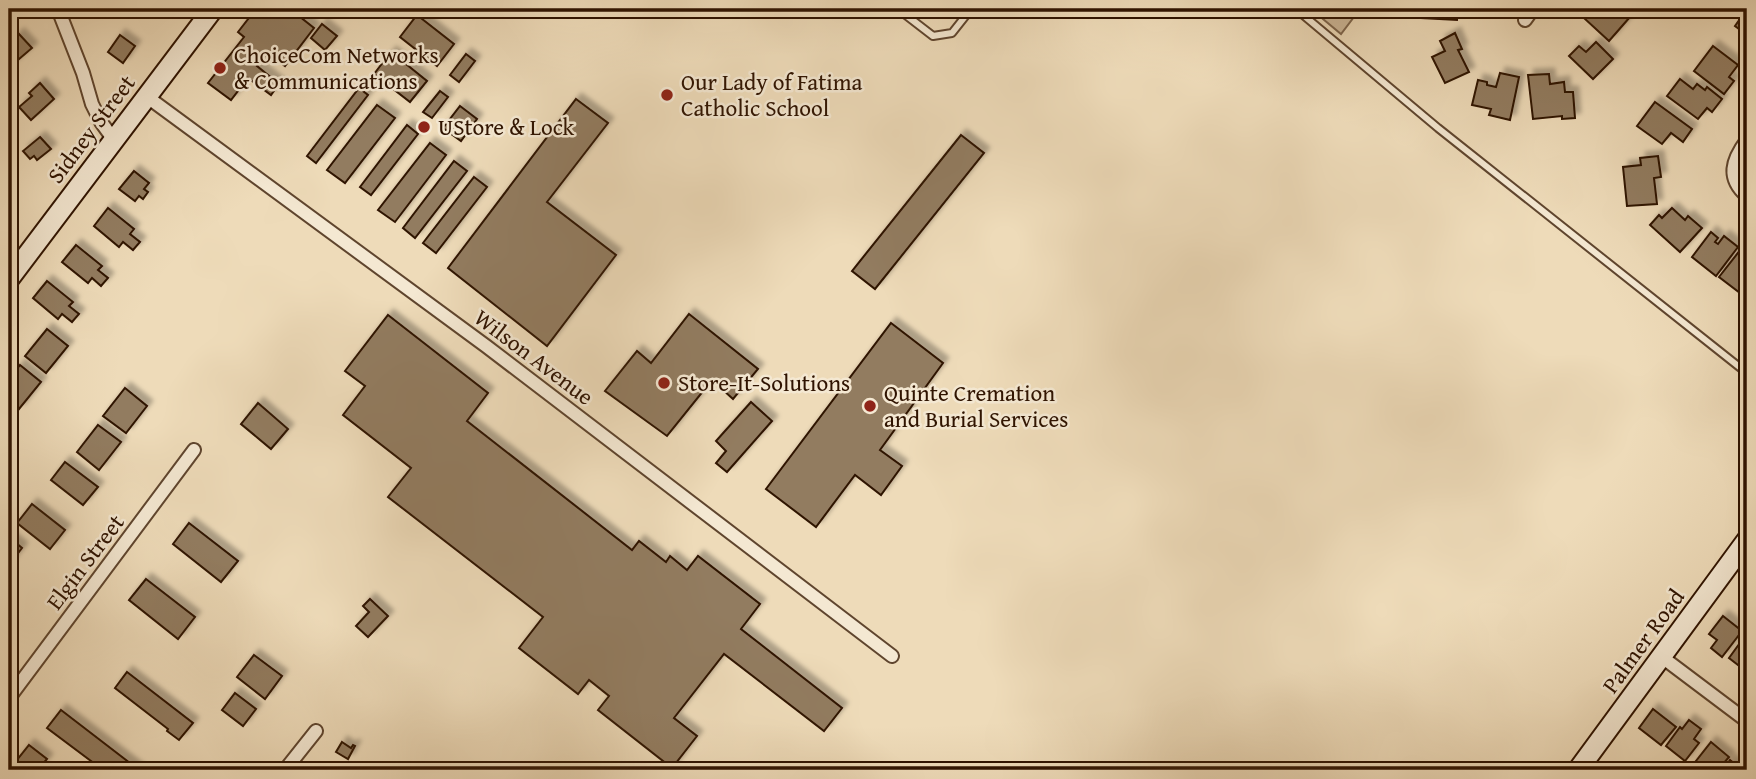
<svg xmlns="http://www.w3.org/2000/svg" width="1756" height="779" viewBox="0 0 1756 779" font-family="'Gentium Book Plus',serif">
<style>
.green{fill:#ceb99a;stroke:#7e664d;stroke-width:2}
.building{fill:#927b60;stroke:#2f1300;stroke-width:2;filter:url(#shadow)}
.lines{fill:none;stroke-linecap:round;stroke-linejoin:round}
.lane-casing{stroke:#5f452e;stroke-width:10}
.street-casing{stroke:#5f452e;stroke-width:16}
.secondary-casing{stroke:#2f1300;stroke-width:23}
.lane{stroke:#f4e8d2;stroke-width:6}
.street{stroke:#f4e8d2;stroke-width:12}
.secondary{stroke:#f4e8d2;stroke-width:19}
.poi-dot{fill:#8f2418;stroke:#f4e8d2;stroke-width:2.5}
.labels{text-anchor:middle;stroke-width:5;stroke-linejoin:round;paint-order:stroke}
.poi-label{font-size:23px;fill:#2f1300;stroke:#f4e8d2;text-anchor:start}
.street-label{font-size:23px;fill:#2f1300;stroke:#f4e8d2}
</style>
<defs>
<filter id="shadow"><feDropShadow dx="5.5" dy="-5.5" stdDeviation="2" flood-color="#0004"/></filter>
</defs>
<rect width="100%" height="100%" fill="#eedbb9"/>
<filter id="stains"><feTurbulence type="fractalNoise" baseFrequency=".00286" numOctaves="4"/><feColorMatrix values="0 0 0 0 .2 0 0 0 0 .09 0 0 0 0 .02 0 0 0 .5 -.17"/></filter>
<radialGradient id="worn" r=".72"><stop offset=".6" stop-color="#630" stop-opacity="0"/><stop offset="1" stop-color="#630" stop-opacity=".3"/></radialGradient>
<!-- green -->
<path class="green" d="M1311 9H1360L1341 34Z"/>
<!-- building -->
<g class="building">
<path d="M256 9 260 12 263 9H290L314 28 285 66 267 53 257 66 279 84 271 95 248 78 231 100 208 83 244 37 238 32Z"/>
<path d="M1403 9H1458L1457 20 1403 17Z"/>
<path d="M1594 9H1621L1630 17 1609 41 1585 19Z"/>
<path d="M1747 9V35L1735 26Z"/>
<path d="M417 15 454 44 437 66 400 37Z"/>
<path d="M322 24 337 36 325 50 311 38Z"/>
<path d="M1455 33 1462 49 1458 50 1469 72 1445 83 1432 57 1445 51 1440 41Z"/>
<path d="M19 34 32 48 12 65 9 61V43Z"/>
<path d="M120 35 135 46 123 63 108 52Z"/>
<path d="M1596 42 1613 59 1593 79 1569 56 1579 46 1586 52Z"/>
<path d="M1713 46 1738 65 1729 77 1734 81 1724 94 1694 71Z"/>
<path d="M391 52 427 81 410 102 374 74Z"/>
<path d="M466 54 475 61 459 82 450 75Z"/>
<path d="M1500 73 1519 77 1510 120 1489 115 1491 109 1472 105 1478 80 1487 82V85L1496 87Z"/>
<path d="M1549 74 1550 84 1564 82 1565 92H1573L1575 118 1562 119V116L1533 119 1528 75Z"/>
<path d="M1680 79 1693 89 1697 84 1705 90 1707 87 1722 99 1712 112 1707 108 1698 119 1667 96Z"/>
<path d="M40 83 54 99 31 120 19 107 32 96 29 93Z"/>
<path d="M359 88 368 95 316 163 307 156Z"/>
<path d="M440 91 448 97 432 118 423 112Z"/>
<path d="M576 99 608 123 547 202 616 255 547 346 448 268Z"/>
<path d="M1655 102 1692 129 1683 142 1671 133 1662 144 1637 126Z"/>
<path d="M377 105 395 118 345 183 327 170Z"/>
<path d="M460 106 477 119 461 141 443 128Z"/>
<path d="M407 125 418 134 371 195 360 187Z"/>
<path d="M961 135 984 153 875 289 852 271Z"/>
<path d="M40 137 51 149 37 160 34 156 30 159 23 151Z"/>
<path d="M430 143 446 155 395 222 378 210Z"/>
<path d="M1658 156 1661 177 1654 178 1657 204 1627 206 1623 167 1641 165 1640 158Z"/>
<path d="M454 161 467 171 415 238 403 228Z"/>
<path d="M134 171 149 183 144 189 148 192 143 199 139 196 135 201 119 189Z"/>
<path d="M474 177 487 187 436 253 423 243Z"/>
<path d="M108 208 134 229 130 234 140 242 133 250 123 242 119 247 94 226Z"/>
<path d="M1672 208 1685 220 1688 216 1702 228 1680 252 1650 225 1659 215 1662 218Z"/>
<path d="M1711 232 1718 238 1715 242 1718 244 1724 236 1738 247 1716 276 1692 257Z"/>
<path d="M76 245 102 266 98 270 108 278 101 286 92 278 88 283 62 262Z"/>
<path d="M1741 249 1747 254V292L1744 296 1719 277Z"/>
<path d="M47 281 73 302 69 306 79 314 72 322 62 314 58 319 33 298Z"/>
<path d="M689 314 758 369 733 399 712 380 667 436 605 391 637 351 651 363Z"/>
<path d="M388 315 488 393 467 421 632 550 639 541 666 562 670 556 687 570 698 556 760 604 741 629 842 708 824 731 724 654 674 718 697 736 672 768 598 710 609 696 589 680 578 694 519 648 543 617 388 497 411 468 343 415 365 386 345 371Z"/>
<path d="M891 323 943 363 880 450 902 466 881 495 855 475 816 527 766 489Z"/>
<path d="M47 329 68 346 46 373 25 356Z"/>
<path d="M20 365 41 382 19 409 9 401V379Z"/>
<path d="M125 388 147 406 126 433 103 416Z"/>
<path d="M751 402 772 421 727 472 716 463 726 451 716 441Z"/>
<path d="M258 403 288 429 271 449 241 424Z"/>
<path d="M98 425 121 442 99 470 77 452Z"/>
<path d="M65 462 98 487 83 505 51 480Z"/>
<path d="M32 504 65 530 50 549 17 523Z"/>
<path d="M189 523 238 561 221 582 173 544Z"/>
<path d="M9 537 22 548 9 565Z"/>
<path d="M146 579 195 617 178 639 129 600Z"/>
<path d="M370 599 388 616 368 637 356 626 369 612 363 606Z"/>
<path d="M1723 616 1742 631 1722 657 1711 648 1717 640 1709 634Z"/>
<path d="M1745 636 1747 637V672L1729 658Z"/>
<path d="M254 655 282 676 265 699 237 677Z"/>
<path d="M127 672 193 723 179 740 167 731 168 729 115 688Z"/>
<path d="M235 693 256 709 243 726 222 710Z"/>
<path d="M1653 709 1676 727 1661 745 1639 728Z"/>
<path d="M61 710 139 770H103L47 728Z"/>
<path d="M1689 720 1701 729 1694 739 1699 743 1685 761 1666 746 1680 727 1682 729Z"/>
<path d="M342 742 351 748 353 745 355 746 348 759 336 752Z"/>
<path d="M1711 742 1729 757 1718 770H1697L1692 766Z"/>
<path d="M29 745 47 759 38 770H9Z"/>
<path d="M1742 758 1747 762V770H1723L1730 760 1736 765Z"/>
</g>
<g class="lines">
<defs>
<g id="lane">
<path d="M898 9 933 36 952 33 971 9"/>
<path d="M1296 9 1438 128 1747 373"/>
</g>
<g id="street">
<path d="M58 9 83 73 92 104 101 122 114 140"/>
<path d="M1525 20 1533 9"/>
<path d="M146 96 486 346 892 656"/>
<path d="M1747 140C1732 160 1726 178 1747 196"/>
<path d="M1662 657 1747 721"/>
<path d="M9 698 194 450"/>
<path d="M285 770 316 731"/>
</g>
<g id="secondary">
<path d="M9 279 213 9"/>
<path d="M1578 770 1747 540"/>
</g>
</defs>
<!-- lane casing -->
<use href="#lane" class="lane-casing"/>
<!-- street casing -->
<use href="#street" class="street-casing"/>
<!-- secondary casing -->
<use href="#secondary" class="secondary-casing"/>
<!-- lane -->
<use href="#lane" class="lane"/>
<!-- street -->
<use href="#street" class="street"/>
<!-- secondary -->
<use href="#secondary" class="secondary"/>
</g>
<!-- markers -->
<g class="poi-dot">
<circle cx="220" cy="68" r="7"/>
<circle cx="667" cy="95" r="7"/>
<circle cx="424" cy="127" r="7"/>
<circle cx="664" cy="383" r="7"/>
<circle cx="870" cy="406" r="7"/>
</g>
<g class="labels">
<!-- poi labels -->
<g class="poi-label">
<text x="234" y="63">ChoiceCom Networks<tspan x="234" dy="26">&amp; Communications</tspan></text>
<text x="681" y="90">Our Lady of Fatima<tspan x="681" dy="26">Catholic School</tspan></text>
<text x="438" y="135">UStore &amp; Lock</text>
<text x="678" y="391">Store-It-Solutions</text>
<text x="884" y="401">Quinte Cremation<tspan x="884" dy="26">and Burial Services</tspan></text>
</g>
<!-- street labels -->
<g class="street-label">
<text transform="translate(91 129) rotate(-53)" y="8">Sidney Street</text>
<text transform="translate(534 357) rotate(37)" y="8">Wilson Avenue</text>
<text transform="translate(85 562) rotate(-53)" y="8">Elgin Street</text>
<text transform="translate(1643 641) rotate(-54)" y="8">Palmer Road</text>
</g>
</g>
<!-- margin -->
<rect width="1756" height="779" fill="none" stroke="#eedbb9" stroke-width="35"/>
<rect x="10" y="10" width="1735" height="758" fill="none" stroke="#2f1300" stroke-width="3.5"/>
<rect x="18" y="18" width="1721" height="744" fill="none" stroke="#2f1300" stroke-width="2"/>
<rect width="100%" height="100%" filter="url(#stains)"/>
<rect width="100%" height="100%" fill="url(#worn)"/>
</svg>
